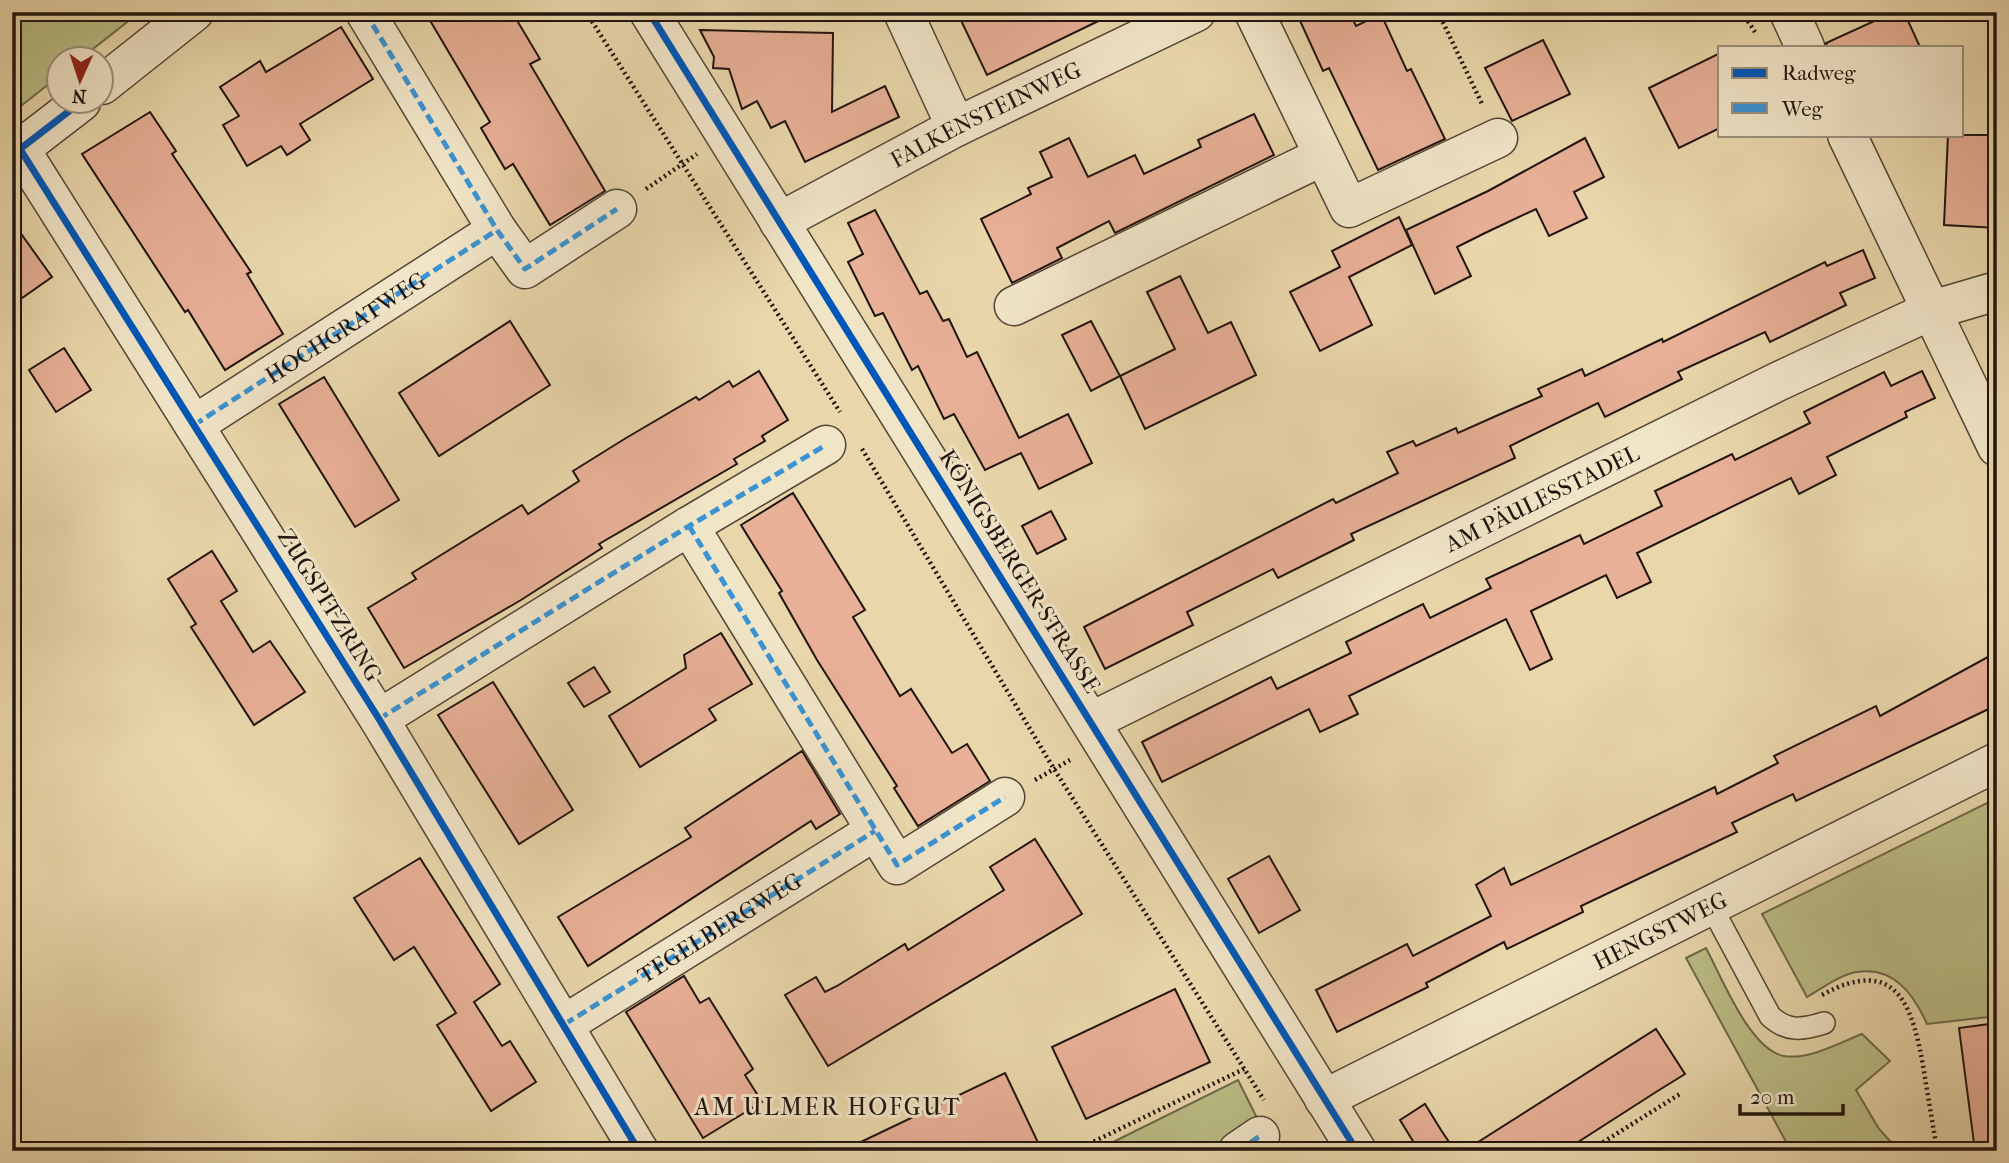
<svg xmlns="http://www.w3.org/2000/svg" width="2009" height="1163" viewBox="0 0 2009 1163" font-family="'IM FELL French Canon',serif">
<style>
.green{fill:#bbbd86;stroke:#6e684a;stroke-width:2}
.building{fill:#e8b097;stroke:#20140f;stroke-width:2}
.lines{fill:none;stroke-linecap:round;stroke-linejoin:round}
.lane-casing{stroke:#524536;stroke-width:24}
.street-casing{stroke:#524536;stroke-width:41}
.path{stroke:#20140f;stroke-width:4.5;stroke-dasharray:2 3.5;stroke-linecap:butt}
.lane{stroke:#f1e5c8;stroke-width:21}
.street{stroke:#f1e5c8;stroke-width:38}
.quiet{stroke:#3a93d2;stroke-width:5;stroke-dasharray:10 5;stroke-linecap:butt}
.cycleway-casing{stroke:#f1e5c8;stroke-width:11}
.cycleway{stroke:#0057b8;stroke-width:7}
.labels{text-anchor:middle;stroke-width:6;stroke-linejoin:round;paint-order:stroke}
.street-label{font-size:23px;fill:#20140f;stroke:#f1e5c8}
.neighbourhood-label{font-size:24px;letter-spacing:2px;fill:#20140f;stroke:#f1e5c8}
</style>
<rect width="100%" height="100%" fill="#e9d7ab"/>
<filter id="stains"><feTurbulence type="fractalNoise" baseFrequency=".00286" numOctaves="4"/><feColorMatrix values="0 0 0 0 .2 0 0 0 0 .09 0 0 0 0 .02 0 0 0 .5 -.17"/></filter>
<radialGradient id="worn" r=".72"><stop offset=".6" stop-color="#630" stop-opacity="0"/><stop offset="1" stop-color="#630" stop-opacity=".3"/></radialGradient>
<!-- green -->
<g class="green">
<path d="M12 12H140L80 59 60 60 59 76 12 113Z"/>
<path d="M1997 798V1016L1927 1024C1914 995 1894 966 1857 972 1841 974 1821 989 1807 997L1762 914Z"/>
<path d="M1706 948C1721 976 1750 1050 1784 1056 1809 1060 1839 1043 1862 1034L1890 1061 1856 1090 1879 1129 1899 1151H1791L1686 958Z"/>
<path d="M1238 1080 1259 1122 1216 1151H1095Z"/>
</g>
<!-- building -->
<g class="building">
<path d="M425 12H512L540 59 530 64 605 191 550 225 513 164 505 169 481 128 490 122Z"/>
<path d="M957 12H1117L987 75Z"/>
<path d="M1296 12H1349L1356 26 1381 14 1407 71 1411 69 1445 139 1378 170 1329 68 1323 71Z"/>
<path d="M1894 12H1904L1920 47H1827L1826 43Z"/>
<path d="M341 27 373 79 300 124 310 140 287 155 281 146 247 166 223 125 239 116 220 87 260 61 266 72Z"/>
<path d="M700 30 833 33 832 112 885 86 899 117 805 162 785 121 771 128 757 101 742 109 729 69 713 68 714 57Z"/>
<path d="M1543 40 1570 94 1512 121 1485 68Z"/>
<path d="M1720 53V128L1679 148 1649 88Z"/>
<path d="M150 112 176 151 172 154 251 272 247 274 283 334 225 370 188 310 185 312 82 154Z"/>
<path d="M1254 114 1274 155 1115 233 1109 221 1057 248 1062 258 1012 283 981 219 1031 194 1028 188 1052 177 1040 152 1069 138 1088 177 1135 155 1144 174 1201 147 1198 140Z"/>
<path d="M1948 135H1997V228L1944 225Z"/>
<path d="M1585 138 1604 177 1574 192 1587 218 1549 236 1536 209 1485 233 1457 247 1471 276 1435 294 1406 230 1488 191Z"/>
<path d="M875 210 920 294 927 291 943 321 949 319 967 357 977 352 1019 438 1068 414 1092 463 1039 489 1021 453 985 470 954 414 944 419 918 366 912 370 883 313 875 316 848 262 863 254 848 223Z"/>
<path d="M1399 217 1412 245 1349 277 1372 325 1320 351 1290 292 1340 267 1332 251Z"/>
<path d="M12 221 52 277 12 305Z"/>
<path d="M1863 250 1875 278 1840 293 1846 305 1770 342 1765 332 1678 372 1682 379 1605 417 1598 403 1510 446 1515 458 1351 534 1354 540 1278 578 1273 569 1187 612 1193 625 1105 669 1084 627 1333 499 1336 503 1398 473 1387 452 1413 441 1416 446 1456 428 1458 433 1496 416 1542 396 1538 389 1582 369 1585 376 1662 339 1663 342 1825 262 1827 266Z"/>
<path d="M1180 276 1208 333 1231 322 1256 375 1145 429 1120 376 1175 349 1147 292Z"/>
<path d="M510 321 550 385 439 456 399 393Z"/>
<path d="M1091 321 1120 376 1091 391 1062 335Z"/>
<path d="M64 348 91 390 56 412 29 370Z"/>
<path d="M759 371 788 420 762 436 765 441 734 459 737 464 599 544 602 548 521 600 404 668 368 608 416 579 412 573 522 505 528 514 579 481 573 471 626 438 696 397 699 400 729 381 733 387Z"/>
<path d="M1922 371 1935 398 1905 412 1907 417 1827 457 1836 475 1799 494 1791 478 1637 553 1651 582 1617 598 1606 575 1531 611 1552 659 1530 670 1506 619 1349 696 1358 714 1320 732 1309 709 1162 782 1142 742 1271 677 1277 689 1351 653 1346 642 1423 604 1430 618 1491 588 1486 579 1580 535 1584 544 1662 506 1655 491 1732 454 1735 460 1810 423 1804 412 1884 372 1891 386Z"/>
<path d="M324 377 399 500 355 527 279 404Z"/>
<path d="M793 493 865 610 853 617 900 696 911 689 952 753 967 744 990 781 918 826 894 788 897 786 817 660 779 593 782 591 741 525Z"/>
<path d="M1051 511 1066 539 1037 554 1022 526Z"/>
<path d="M212 551 237 591 221 601 253 652 270 641 305 692 254 725 191 627 196 624 168 579Z"/>
<path d="M721 633 752 684 709 709 716 720 640 767 609 716 686 668 684 655Z"/>
<path d="M1997 652V705L1796 801 1793 794 1732 823 1737 832 1581 906 1583 912 1507 949 1504 942 1426 983 1428 987 1337 1032 1316 990 1407 944 1413 956 1491 916 1476 885 1504 868 1511 885 1715 787 1717 794 1778 763 1774 756 1876 706 1880 716Z"/>
<path d="M594 667 610 692 584 707 568 683Z"/>
<path d="M493 682 573 810 519 844 438 715Z"/>
<path d="M802 751 840 814 816 829 811 821 588 966 558 917 691 837 685 828Z"/>
<path d="M1035 839 1082 914 828 1066 785 995 816 977 825 992 837 986 905 944 908 950 1004 890 990 867Z"/>
<path d="M1269 856 1300 910 1259 933 1228 879Z"/>
<path d="M420 858 500 984 474 1002 502 1046 510 1041 536 1082 491 1111 437 1025 456 1013 414 947 394 960 354 898Z"/>
<path d="M684 976 700 1003 709 998 753 1069 745 1075 762 1102 703 1138 626 1012Z"/>
<path d="M1175 989 1210 1062 1086 1119 1052 1047Z"/>
<path d="M1997 1023V1151H1975L1959 1028Z"/>
<path d="M1656 1029 1685 1074 1656 1092 1564 1151H1464Z"/>
<path d="M1005 1073 1042 1151H842Z"/>
<path d="M1425 1104 1441 1130 1455 1151H1419L1400 1120Z"/>
</g>
<g class="lines">
<defs>
<path id="lane" d="M1711 906 1770 1016C1787 1032 1802 1030 1824 1023"/>
<g id="street">
<path d="M365 12 497 230 525 269 617 209"/>
<path d="M649 12 1357 1151"/>
<path d="M903 12 956 127"/>
<path d="M1254 12 1349 208 1498 138"/>
<path d="M1789 12 1805 47"/>
<path d="M102 85 194 12"/>
<path d="M81 102 20 149 379 719 639 1151"/>
<path d="M1847 135 1997 447"/>
<path id="s1" d="M779 222 956 127 1196 12"/>
<path d="M1014 306 1323 156"/>
<path d="M194 425 497 230"/>
<path d="M689 526 897 865 1005 797"/>
<path d="M379 719 689 526 826 445"/>
<path id="s2" d="M1092 721 1777 382 1932 310 1997 291"/>
<path id="s3" d="M565 1024 875 831"/>
<path id="s4" d="M1324 1099 1997 762"/>
<path d="M1238 1151 1260 1136"/>
</g>
</defs>
<!-- lane casing -->
<use href="#lane" class="lane-casing"/>
<!-- street casing -->
<use href="#street" class="street-casing"/>
<!-- path -->
<g class="path">
<path d="M586 12 840 412"/>
<path d="M1438 12 1483 106"/>
<path d="M1742 12 1755 32"/>
<path d="M646 189 697 154"/>
<path d="M862 449 1054 769 1264 1100"/>
<path d="M1035 780 1070 760"/>
<path d="M1822 995C1899 953 1913 1009 1924 1071 1928 1098 1933 1124 1937 1151"/>
<path d="M1074 1151 1244 1069"/>
<path d="M1589 1151 1680 1094"/>
</g>
<!-- lane -->
<use href="#lane" class="lane"/>
<!-- street -->
<use href="#street" class="street"/>
<!-- quiet -->
<g class="quiet">
<path d="M365 12 497 230 525 269 617 209"/>
<path id="s5" d="M194 425 497 230"/>
<path d="M689 526 897 865 1005 797"/>
<path d="M379 719 689 526 826 445"/>
<path d="M565 1024 875 831"/>
<path d="M1238 1151 1260 1136"/>
</g>
<defs>
<g id="cycleway">
<path d="M649 12 1357 1151"/>
<path d="M81 102 20 149 379 719 639 1151"/>
</g>
</defs>
<!-- cycleway casing -->
<use href="#cycleway" class="cycleway-casing"/>
<!-- cycleway -->
<use href="#cycleway" class="cycleway"/>
</g>
<g class="labels">
<!-- street labels -->
<g class="street-label">
<text dy="8" stroke="none"><textPath href="#s1" startOffset="233">FALKENSTEINWEG</textPath></text>
<text dy="8" stroke="none"><textPath href="#s5" startOffset="180">HOCHGRATWEG</textPath></text>
<text dy="8" stroke="none"><textPath href="#s2" startOffset="502">AM PÄULESSTADEL</textPath></text>
<text transform="translate(1020 571) rotate(58)" y="8">KÖNIGSBERGER STRASSE</text>
<text transform="translate(330 605) rotate(58)" y="8">ZUGSPITZRING</text>
<text dy="8" stroke="none"><textPath href="#s3" startOffset="182">TEGELBERGWEG</textPath></text>
<text dy="8" stroke="none"><textPath href="#s4" startOffset="376">HENGSTWEG</textPath></text>
</g>
<!-- neighbourhood labels -->
<g class="neighbourhood-label">
<text x="828" y="1115">AM ULMER HOFGUT</text>
</g>
</g>
<!-- margin -->
<rect width="2009" height="1163" fill="none" stroke="#e9d7ab" stroke-width="42"/>
<rect x="14" y="14" width="1981" height="1135" fill="none" stroke="#20140f" stroke-width="3.5"/>
<rect x="21" y="21" width="1967" height="1121" fill="none" stroke="#20140f" stroke-width="2"/>
<!-- legend -->
<rect x="1718" y="46" width="245" height="91" fill="#f1e5c8" stroke="#9d917e" stroke-width="2"/>
<rect x="1732" y="68" width="35" height="10" fill="#0057b8" stroke="#9d917e" stroke-width="2"/>
<text x="1782" y="80" font-size="21" fill="#20140f">Radweg</text>
<rect x="1732" y="103" width="35" height="10" fill="#3a93d2" stroke="#9d917e" stroke-width="2"/>
<text x="1782" y="116" font-size="21" fill="#20140f">Weg</text>
<!-- north arrow -->
<g transform="translate(80 80) rotate(183)"><circle r="33" fill="#f1e5c8" stroke="#9d917e" stroke-width="2"/>
<path d="M0-5L12 26L0 18L-12 26Z" fill="#8f2418"/>
<text y="-10" font-size="19" font-weight="bold" text-anchor="middle" fill="#20140f">N</text>
</g>
<!-- scale -->
<path d="M1740 1104v10h103v-10" fill="none" stroke="#20140f" stroke-width="3.5"/>
<text x="1750" y="1104" font-size="21" fill="#20140f" stroke="#f1e5c8" stroke-width="5" paint-order="stroke">20 m</text>
<rect width="100%" height="100%" filter="url(#stains)"/>
<rect width="100%" height="100%" fill="url(#worn)"/>
</svg>
